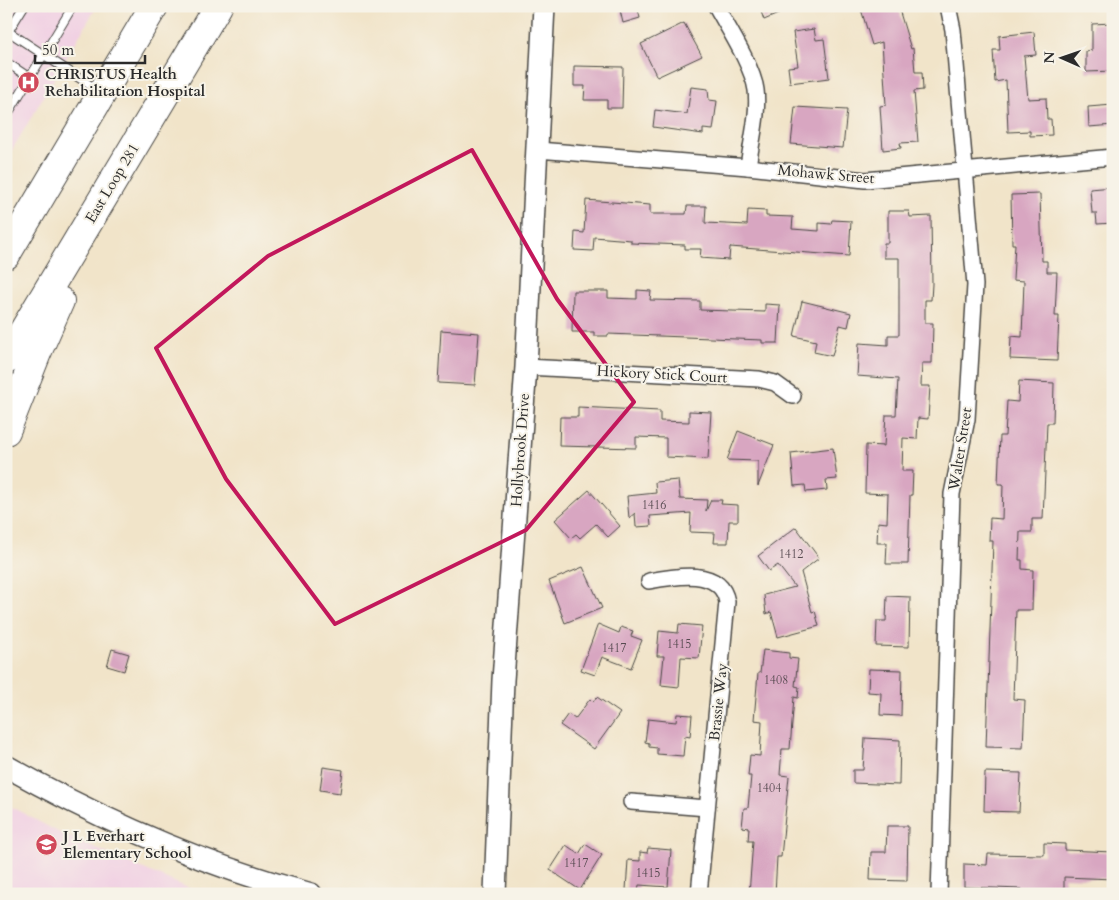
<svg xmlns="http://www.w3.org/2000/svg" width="1119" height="900" viewBox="0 0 1119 900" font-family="Cardo,serif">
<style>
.built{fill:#f1d0e3}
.building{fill:#d8a6c1}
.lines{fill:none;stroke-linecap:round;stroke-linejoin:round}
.lane-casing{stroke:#494743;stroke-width:10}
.street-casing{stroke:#494743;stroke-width:18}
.secondary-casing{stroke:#494743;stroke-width:24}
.highway-casing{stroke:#494743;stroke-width:30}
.lane{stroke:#fff;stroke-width:8}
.street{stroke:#fff;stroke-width:15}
.secondary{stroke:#fff;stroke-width:21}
.highway{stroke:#fff;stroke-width:28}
.marked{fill:none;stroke:#c2185b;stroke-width:4;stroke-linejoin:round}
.labels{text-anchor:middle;stroke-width:4;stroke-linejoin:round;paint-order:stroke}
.number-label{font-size:12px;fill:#564a50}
.poi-label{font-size:15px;font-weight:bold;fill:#2b2b2b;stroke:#f7f3e8;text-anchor:start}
.street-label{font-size:15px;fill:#2b2b2b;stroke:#f7f3e8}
</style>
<rect width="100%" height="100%" fill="#f7f3e8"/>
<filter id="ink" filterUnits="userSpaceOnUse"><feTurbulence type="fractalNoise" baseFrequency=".02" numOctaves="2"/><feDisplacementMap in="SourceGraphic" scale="10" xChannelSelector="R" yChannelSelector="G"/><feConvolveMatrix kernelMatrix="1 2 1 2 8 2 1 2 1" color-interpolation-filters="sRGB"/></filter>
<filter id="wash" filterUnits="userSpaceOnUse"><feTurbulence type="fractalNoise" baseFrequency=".0096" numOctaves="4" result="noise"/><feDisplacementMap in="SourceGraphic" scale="20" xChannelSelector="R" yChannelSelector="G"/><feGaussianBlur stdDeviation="1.12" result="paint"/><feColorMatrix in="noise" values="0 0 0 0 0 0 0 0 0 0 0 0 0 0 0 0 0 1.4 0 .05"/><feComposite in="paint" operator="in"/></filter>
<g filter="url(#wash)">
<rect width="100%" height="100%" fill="#f1e4c9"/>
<!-- built -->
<g class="built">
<path d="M6 6H97L6 160Z"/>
<path d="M6 804 60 833 202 894H6Z"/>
</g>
<g id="blocks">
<!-- building -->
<g class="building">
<path d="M619 6H637L640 18 623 23Z"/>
<path d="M759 6H797L764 20Z"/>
<path d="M860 6H898L911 49 913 48 915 72H922L923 90 914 91 918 142 900 143 901 148 883 150 880 106 886 105 882 42 872 45Z"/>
<path d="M684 23 702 56 657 77 641 44Z"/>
<path d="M1113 23V71L1086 72V51L1092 50V24Z"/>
<path d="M814 29 816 40 824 39 829 78 790 83 788 67 798 66 793 32Z"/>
<path d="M1034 32 1036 55 1024 56 1028 99 1046 98 1047 119H1051L1052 135 1030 136V131L1008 132 1006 80 995 82 993 50H1000L999 36Z"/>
<path d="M574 66 623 67 622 108H607V100H584L585 86H574Z"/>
<path d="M691 87 708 89 709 100 717 101 713 130 703 129V134L653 127 655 110 687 114Z"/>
<path d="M1113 105V125L1089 127 1088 107Z"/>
<path d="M795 107 847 110 843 148 791 144Z"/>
<path d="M1113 187V223L1097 224 1096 213H1092L1090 189Z"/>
<path d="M1040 194 1042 261H1047V272H1057L1055 316H1059L1057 361 1010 359 1011 336 1022 337 1024 281 1013 280 1015 244H1012L1011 195Z"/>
<path d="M586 200 650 205V214H686L687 206H706L705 223 747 225 748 210 766 211V216L793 217 792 229 819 231V223L831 224 832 220 851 221 849 256 730 247 729 260 700 258 701 249H685V245L631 243V240L594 237 593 251 574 250 575 232 584 233Z"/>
<path d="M888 211H909L910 217 931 216 932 284 931 300H925V323H933L932 363H922L921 386H930L928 419 918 418 917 439 903 438 902 471H913L912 495H910L908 564H886L887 543H877L878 522 887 523 888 494 865 493 866 445 884 446 886 415H896L898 379 857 376 859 343 888 345V335H899V258H884V243H888Z"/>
<path d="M637 290 651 291 650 300 700 301V310L765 312V304L780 305 778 343H762V340L608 334V336H594V332H572L573 291H608V298L637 299Z"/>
<path d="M802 301 851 313 848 327 840 325 832 356 814 352 816 341 794 336Z"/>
<path d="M441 330 479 333 475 385 438 383Z"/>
<path d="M1019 381 1054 383 1053 423H1047L1043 519H1032V532H1020L1019 560H1022V569L1033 570 1032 610H1016L1013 699 1025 700 1023 748 986 747 993 541H989L990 518 1002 519 1003 484H998L1000 436H1005L1007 401 1018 402Z"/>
<path d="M578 407 660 411V421L689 422V411L711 412 708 459 666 457V438L636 437V448L559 446 560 417H578Z"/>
<path d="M738 431 774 445 758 486V461L727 460Z"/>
<path d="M833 448 837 479 826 480 827 490 806 492 805 485 794 486 791 453Z"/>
<path d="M678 480 680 499 707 500 706 511 711 500H722L721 504 738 505V521H729L728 543H714L715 533 690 532 691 513 650 516 651 526 636 527 635 513 629 518 627 496 656 493 655 482Z"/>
<path d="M589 490 620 526 608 537 596 524 580 538 576 534 571 538 555 520Z"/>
<path d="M796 527 819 558 801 572 812 612 815 611 819 626 778 637 771 612 766 614 764 595 795 587 778 565 769 571 758 556Z"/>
<path d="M583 567 602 608 565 623 549 581Z"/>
<path d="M887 596 910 597 909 647 876 646 877 621H886Z"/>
<path d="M598 624 619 633 621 627 633 631 631 636 642 640 631 668 602 657 595 675 581 670Z"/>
<path d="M679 624 702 626 699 658 681 657 679 687 661 685 664 656H657L659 631 678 633Z"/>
<path d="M112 649 129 654 124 671 107 666Z"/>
<path d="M763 650 789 653V658L798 659 795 686 799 687 798 698 794 697 790 749H782L780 775 789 776 781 857H777L775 894H749L753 841H748L749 828 742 827 744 808H748L751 776H748L750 755 760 756 762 721 754 720 758 673H760Z"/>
<path d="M869 669 902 670 901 716 880 715 881 693 868 692Z"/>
<path d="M597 697 620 713 594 749 560 725 568 714 575 719 590 699 593 702Z"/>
<path d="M677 714 692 715 690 737 685 736 683 756 657 754V748L649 747V743L645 742 648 719 676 722Z"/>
<path d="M865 738 900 740 899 785 853 783V770H863Z"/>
<path d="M323 767 343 770 340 793 320 790Z"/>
<path d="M985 772 1021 773 1019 812 984 811Z"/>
<path d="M887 826H908L907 881 870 880 871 852H886Z"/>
<path d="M1044 843 1065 844V850L1113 852V879L1064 877V894L1022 893V889L964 887V864L987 865 988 854 1044 855Z"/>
<path d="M585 844 602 855 580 890 550 870 566 845 579 854Z"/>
<path d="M648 848 671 850 668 887 639 885 638 891 626 890 628 860 640 861V852L647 853Z"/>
</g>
</g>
</g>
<g filter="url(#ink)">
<use href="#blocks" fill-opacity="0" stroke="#494743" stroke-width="1"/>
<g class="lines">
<defs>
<g id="lane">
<path d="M6 30 99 91"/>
<path d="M6 35 24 6"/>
<path d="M6 62 30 78"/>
<path d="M6 117 73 6"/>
</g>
<g id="street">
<path d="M716 6C728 28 753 67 756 90 759 114 751 142 748 167"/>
<path d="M538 150 748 167 865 180 1113 157"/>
<path d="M526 367 759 379 775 383 793 396"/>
<path d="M649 581C675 576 721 567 727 602L699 894"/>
<path d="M631 802 707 808"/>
<path d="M939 894 952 494 967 419 975 285 953 30 948 6"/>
</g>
<g id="secondary">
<path d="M6 766C103 821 203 865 311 894"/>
<path d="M495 894 503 680 526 367 544 6"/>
</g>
<g id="highway">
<path d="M6 255 154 6"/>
<path d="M6 360 218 6"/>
<path d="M6 431 37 353 60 301"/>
</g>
</defs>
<!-- lane casing -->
<use href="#lane" class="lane-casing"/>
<!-- street casing -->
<use href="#street" class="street-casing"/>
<!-- secondary casing -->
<use href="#secondary" class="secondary-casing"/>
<!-- highway casing -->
<use href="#highway" class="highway-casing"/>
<!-- lane -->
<use href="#lane" class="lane"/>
<!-- street -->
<use href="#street" class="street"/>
<!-- secondary -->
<use href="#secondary" class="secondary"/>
<!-- highway -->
<use href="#highway" class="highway"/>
</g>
</g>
<!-- marked area -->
<path class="marked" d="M472 150 557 299 634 402 526 530 335 624 226 479 156 348 268 256Z"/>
<!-- icons -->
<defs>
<symbol id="hospital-disc" viewBox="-11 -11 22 22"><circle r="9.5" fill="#d1495b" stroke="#f7f3e8"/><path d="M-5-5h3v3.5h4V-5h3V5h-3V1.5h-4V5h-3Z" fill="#fff"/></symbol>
<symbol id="school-disc" viewBox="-11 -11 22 22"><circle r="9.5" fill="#d1495b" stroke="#f7f3e8"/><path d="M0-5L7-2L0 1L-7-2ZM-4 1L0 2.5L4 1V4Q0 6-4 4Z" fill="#fff"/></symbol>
</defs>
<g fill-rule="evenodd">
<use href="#hospital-disc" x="16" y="70" width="25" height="25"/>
<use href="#school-disc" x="34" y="832" width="25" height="25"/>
</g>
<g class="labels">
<!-- number labels -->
<g class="number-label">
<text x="654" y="509">1416</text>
<text x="791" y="558">1412</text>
<text x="679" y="648">1415</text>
<text x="614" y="652">1417</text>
<text x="776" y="684">1408</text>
<text x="769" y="792">1404</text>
<text x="576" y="867">1417</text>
<text x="648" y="877">1415</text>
</g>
<!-- poi labels -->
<g class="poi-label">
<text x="45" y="79">CHRISTUS Health<tspan x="45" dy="17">Rehabilitation Hospital</tspan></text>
<text x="63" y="841">J L Everhart<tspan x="63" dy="17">Elementary School</tspan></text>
</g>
<!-- street labels -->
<g class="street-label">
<text transform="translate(826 174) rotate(5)" y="5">Mohawk Street</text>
<text transform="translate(112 183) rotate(-59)" y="5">East Loop 281</text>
<text transform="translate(662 374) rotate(3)" y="5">Hickory Stick Court</text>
<text transform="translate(960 449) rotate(-81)" y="5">Walter Street</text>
<text transform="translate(520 450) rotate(-86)" y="5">Hollybrook Drive</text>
<text transform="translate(718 702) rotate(-84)" y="5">Brassie Way</text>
</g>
</g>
<!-- margin -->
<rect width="1119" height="900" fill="none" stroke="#f7f3e8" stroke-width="25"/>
<!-- north arrow -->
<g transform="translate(1062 58) rotate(272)" stroke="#f7f3e8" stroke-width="4" paint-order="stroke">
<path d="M0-4L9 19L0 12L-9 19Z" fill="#2b2b2b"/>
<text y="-8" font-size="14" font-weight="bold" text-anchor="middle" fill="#2b2b2b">N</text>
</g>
<!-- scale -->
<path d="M35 55v8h110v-8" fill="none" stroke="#2b2b2b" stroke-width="2.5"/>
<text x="42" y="55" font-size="15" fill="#2b2b2b" stroke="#f7f3e8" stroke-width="4" paint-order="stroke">50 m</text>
</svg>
